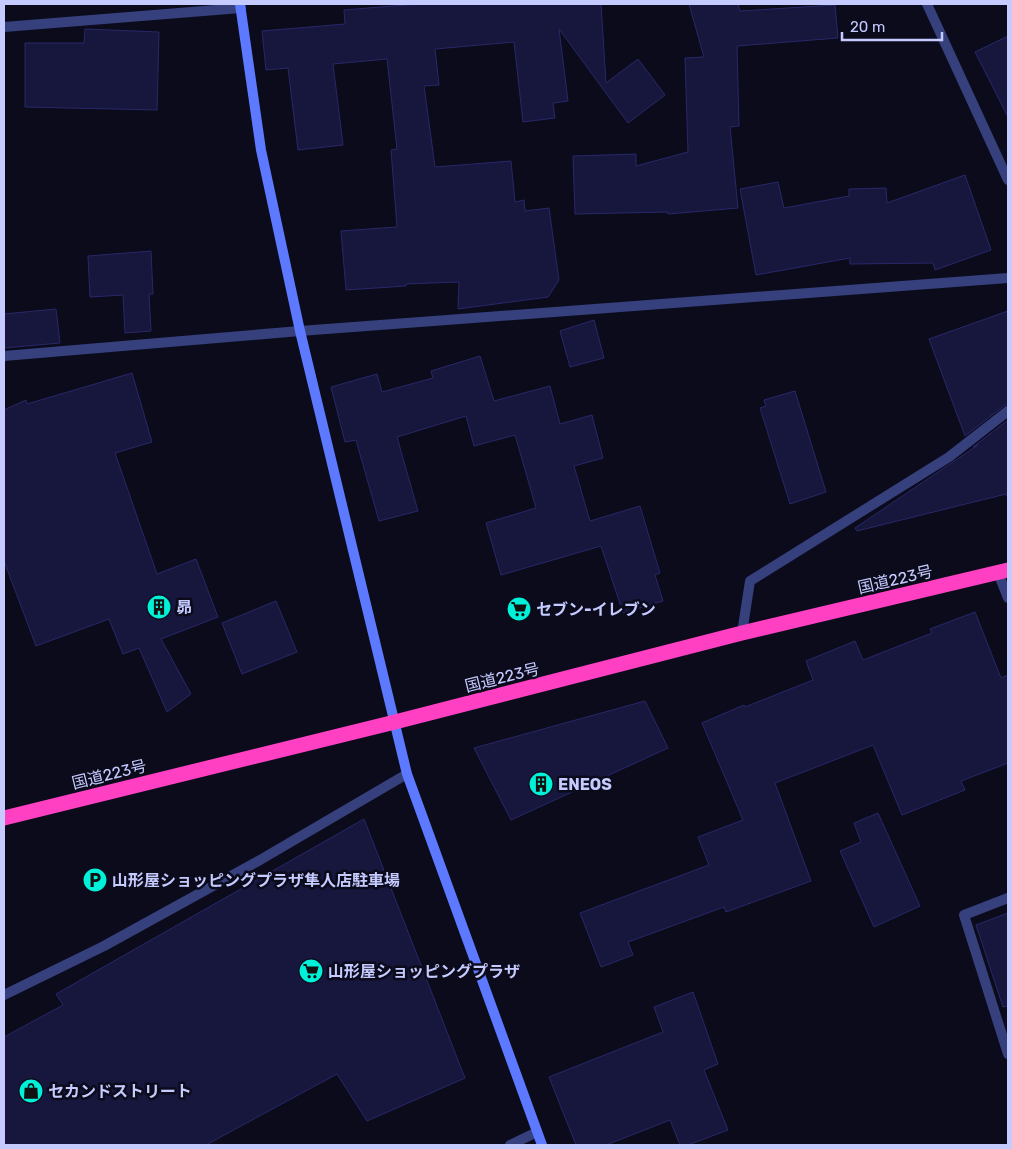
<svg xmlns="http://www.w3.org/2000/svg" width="1012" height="1149" viewBox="0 0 1012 1149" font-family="Rubik,'Noto Sans JP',sans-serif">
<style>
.building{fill:#17163d;stroke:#282869}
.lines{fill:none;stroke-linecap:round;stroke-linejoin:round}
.street{stroke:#35407c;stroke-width:10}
.secondary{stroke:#5c79ff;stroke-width:10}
.highway{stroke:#ff40c2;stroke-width:15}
.labels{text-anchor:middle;stroke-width:5;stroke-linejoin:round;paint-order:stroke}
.street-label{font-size:16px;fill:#c5caff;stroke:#0b0b1c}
.poi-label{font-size:16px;font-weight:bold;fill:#c5caff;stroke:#0b0b1c;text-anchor:start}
</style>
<rect width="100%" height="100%" fill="#0b0b1c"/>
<!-- building -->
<g class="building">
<path d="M417 4H601L606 83 638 59 665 95 628 123 559 29 568 101 553 103 555 118 523 122 514 42 435 49 439 85 424 86 435 167 511 161 515 202 524 200 525 211 549 208 559 280 548 297 458 309 459 282 406 284V286L346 290 341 231 397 227 391 150 397 149 387 59 333 64 343 145 298 150 288 68 266 70 262 31 345 24 344 10Z"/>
<path d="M689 4H738L740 11 835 5 838 38 737 46 739 126 730 127 738 208 668 214V212L575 214 573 156 636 154V166L688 152 685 58 704 57Z"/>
<path d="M85 29 159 32 157 110 25 107V43H84Z"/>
<path d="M1008 36V117L975 52Z"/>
<path d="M965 175 991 250 935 270 933 263 850 264V258L756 275 740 189 778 182 784 208 849 196V189L886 188 887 203Z"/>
<path d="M151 251 153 294H149L151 331 125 333 123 295 90 297 88 256Z"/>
<path d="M56 309 60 343 4 348V314Z"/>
<path d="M1008 311V404L1004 406 965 436 929 339Z"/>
<path d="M594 320 604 358 570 367 560 331Z"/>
<path d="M480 356 494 401 550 386 560 424 592 415 603 458 574 466 590 521 640 506 660 573 655 575 663 601 623 613 601 546 501 575 486 523 536 508 515 435 474 446 466 416 397 437 418 511 379 521 356 440 345 442 331 387 377 374 382 392 433 378 431 371Z"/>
<path d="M132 373 152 442 115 453 157 574 196 559 218 617 161 639 191 694 167 712 139 648 123 654 109 619 36 646 4 561V410L26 400 27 404Z"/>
<path d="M795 391 826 492 790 504 760 408 766 406 764 400Z"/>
<path d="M1008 420V498L1006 494 857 531 855 528 978 445 973 447Z"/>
<path d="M276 601 297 652 242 674 222 623Z"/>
<path d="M975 612 1001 678 1008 675V763L961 781 965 790 902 815 873 745 775 783 811 881 726 912 724 907 628 942 633 955 601 967 580 913 709 865 698 837 743 820 702 723 744 705 745 707 813 680 806 661 855 641 863 660 932 633 930 629Z"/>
<path d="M645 701 668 748 511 820 474 748Z"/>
<path d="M878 813 920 906 874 927 840 851 861 842 854 823Z"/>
<path d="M364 819 465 1078 367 1121 337 1074 206 1145H4V1037L63 1005 56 994Z"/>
<path d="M1008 913V1006L1003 1007 976 925Z"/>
<path d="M693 992 718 1064 704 1070 728 1130 688 1145H680L670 1120 606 1145H576L549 1077 663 1032 654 1007Z"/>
</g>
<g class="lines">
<!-- street -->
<g class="street">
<path d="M927 4 1008 180"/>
<path d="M4 27 241 8"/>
<path d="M4 356 300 331 1008 278"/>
<path d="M998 573 1008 598"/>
<path d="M742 633 750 581 949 457 1008 411"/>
<path d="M1008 898 964 915 1008 1054"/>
<path d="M4 995 104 946 260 860 407 774"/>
<path d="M510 1145 537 1132"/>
</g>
<!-- secondary -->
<path class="secondary" d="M240 4 261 150 300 331 407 774 542 1145"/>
<!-- highway -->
<path class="highway" d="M4 818 395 722 742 633 1008 570"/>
</g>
<!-- icons -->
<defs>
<symbol id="building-disc" viewBox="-11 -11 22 22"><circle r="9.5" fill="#00f0d8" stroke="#0b0b1c"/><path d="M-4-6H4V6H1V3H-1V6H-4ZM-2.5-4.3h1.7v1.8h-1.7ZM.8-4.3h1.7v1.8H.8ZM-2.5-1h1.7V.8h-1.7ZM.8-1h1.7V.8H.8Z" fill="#111"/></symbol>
<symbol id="supermarket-disc" viewBox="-11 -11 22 22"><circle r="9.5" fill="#00f0d8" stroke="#0b0b1c"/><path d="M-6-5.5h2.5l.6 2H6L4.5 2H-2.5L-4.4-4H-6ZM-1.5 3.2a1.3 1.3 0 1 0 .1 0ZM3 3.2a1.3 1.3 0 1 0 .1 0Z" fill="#111"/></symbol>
<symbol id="parking-disc" viewBox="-11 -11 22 22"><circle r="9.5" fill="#00f0d8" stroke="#0b0b1c"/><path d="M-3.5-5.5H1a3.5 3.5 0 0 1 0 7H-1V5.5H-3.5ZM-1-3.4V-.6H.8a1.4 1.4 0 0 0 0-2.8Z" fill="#111"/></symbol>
<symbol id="shop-disc" viewBox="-11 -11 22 22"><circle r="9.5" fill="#00f0d8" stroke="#0b0b1c"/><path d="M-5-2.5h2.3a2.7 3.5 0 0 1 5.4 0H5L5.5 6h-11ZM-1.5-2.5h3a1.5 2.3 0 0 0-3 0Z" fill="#111"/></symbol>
</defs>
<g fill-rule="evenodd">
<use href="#building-disc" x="145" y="593" width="28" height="28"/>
<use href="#supermarket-disc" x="505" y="595" width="28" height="28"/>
<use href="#building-disc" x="527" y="770" width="28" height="28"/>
<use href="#parking-disc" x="81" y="866" width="28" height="28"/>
<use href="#supermarket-disc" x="297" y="957" width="28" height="28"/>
<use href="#shop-disc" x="17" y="1077" width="28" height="28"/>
</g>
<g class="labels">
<!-- street labels -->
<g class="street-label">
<text transform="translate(895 579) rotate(-13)" y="6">国道223号</text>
<text transform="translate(502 677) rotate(-14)" y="6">国道223号</text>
<text transform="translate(109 774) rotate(-14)" y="6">国道223号</text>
</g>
<!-- poi labels -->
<g class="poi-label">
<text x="176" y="613">昴</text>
<text x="536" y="615">セブン-イレブン</text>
<text x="558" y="790">ENEOS</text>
<text x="112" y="886">山形屋ショッピングプラザ隼人店駐車場</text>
<text x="328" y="977">山形屋ショッピングプラザ</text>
<text x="48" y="1097">セカンドストリート</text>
</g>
</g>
<!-- border -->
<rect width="1012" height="1149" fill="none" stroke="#c5caff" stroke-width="10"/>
<!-- scale -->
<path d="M842 32v8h100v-8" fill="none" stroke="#c5caff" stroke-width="2.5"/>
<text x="850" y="32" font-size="15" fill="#c5caff" stroke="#0b0b1c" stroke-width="4" paint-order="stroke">20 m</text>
</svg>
